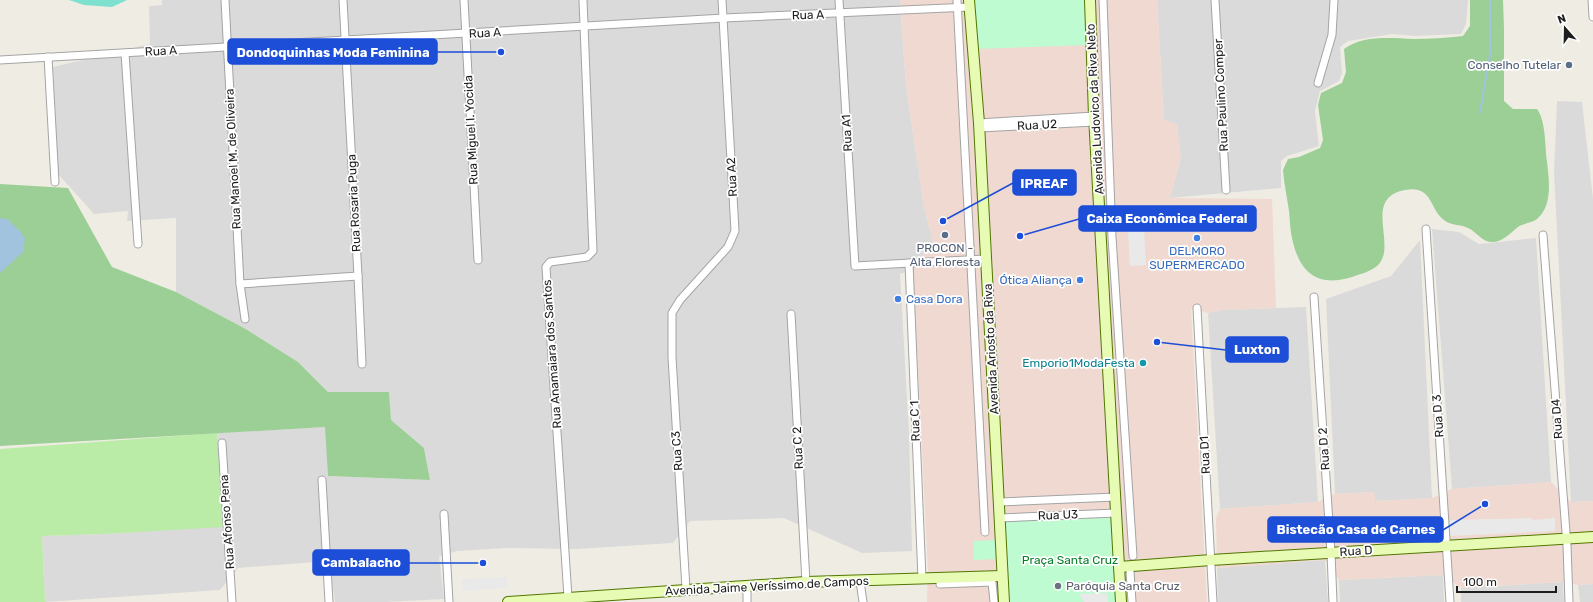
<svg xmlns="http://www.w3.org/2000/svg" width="1593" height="602" viewBox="0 0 1593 602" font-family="Rubik,sans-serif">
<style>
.residential{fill:#dbdada}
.commercial{fill:#f0d9d1}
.grass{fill:#baeba7}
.forest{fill:#9bcf96}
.park{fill:#befbd0}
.pitch{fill:#7ee0cf}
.parking{fill:#e9e9e9}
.water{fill:#a2c3de}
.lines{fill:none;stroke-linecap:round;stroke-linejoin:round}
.stream{stroke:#a2c3de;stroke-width:2}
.street-casing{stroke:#a4a4a4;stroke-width:9}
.secondary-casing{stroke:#517602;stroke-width:12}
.street{stroke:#fff;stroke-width:7}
.secondary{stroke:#e8fbb5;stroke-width:10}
.service-dot{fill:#5c6f8a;stroke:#fff;stroke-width:1.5}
.shop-dot{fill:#3f7fe0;stroke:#fff;stroke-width:1.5}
.culture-dot{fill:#0f9aa8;stroke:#fff;stroke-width:1.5}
.worship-dot{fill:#6b7280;stroke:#fff;stroke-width:1.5}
.labels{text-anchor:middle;stroke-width:3.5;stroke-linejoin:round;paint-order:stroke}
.street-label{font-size:12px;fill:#1d1d1d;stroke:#fff}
.service-label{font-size:12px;fill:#4e5e75;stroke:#fff;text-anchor:end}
.shop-label{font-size:12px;fill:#366cbe;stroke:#fff}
.culture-label{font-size:12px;fill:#0d838f;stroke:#fff;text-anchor:end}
.park-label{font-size:12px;fill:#097e2b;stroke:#fff}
.worship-label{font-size:12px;fill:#5b616d;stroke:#fff;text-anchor:start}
.leader{fill:none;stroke:#1d4ed8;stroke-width:1.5}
.callout-dot{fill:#1d4ed8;stroke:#fff;stroke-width:1.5}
.callout{fill:#1d4ed8;stroke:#1d4ed8;stroke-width:1.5}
.callout-label{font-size:13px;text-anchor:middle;font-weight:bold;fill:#fff}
</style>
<rect width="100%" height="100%" fill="#efede3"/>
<!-- residential -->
<g class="residential">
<path d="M162 0H900L906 86 924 207 933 241 913 270 900 274 909 433 912 551 862 553 784 518 690 521 673 543 577 549 507 548 457 551 439 556 444 599 386 602H335L329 561 238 568 220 590 45 602 42 536 104 534 223 526 217 433 326 427 328 476 430 480 424 448 391 420 389 393 328 392 298 362 244 328 176 292V218L127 221 128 211 94 214 58 174 53 67 150 44 149 6 162 5Z"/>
<path d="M1157 0H1468L1466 24 1461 34 1415 36 1392 34 1348 41 1340 47 1342 73 1339 81 1320 91 1315 111 1319 146 1287 156 1281 161V188L1170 198 1181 157 1164 121Z"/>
<path d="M1557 101 1582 102 1593 199V501L1571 502 1554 173Z"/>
<path d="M1432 229 1459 232 1479 244 1536 238 1551 482 1452 489Z"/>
<path d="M1420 240 1432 498 1375 501 1374 492 1335 494 1326 299 1391 276Z"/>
<path d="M1306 307 1318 502 1220 509 1208 313 1221 310Z"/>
<path d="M1325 560 1328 602H1218L1217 568Z"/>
<path d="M1443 575 1444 602H1340L1339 580Z"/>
<path d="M1563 582 1564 602H1461V588Z"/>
<path d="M1593 584V602H1580L1578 585Z"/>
</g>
<!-- commercial -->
<g class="commercial">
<path d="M900 0H1157L1164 120 1177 124 1181 157 1170 198 1272 199 1276 308 1221 310 1208 313 1191 309 1207 602H927L928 572 913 270 933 241 924 207 906 86Z"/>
<path d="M1551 482 1571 502 1593 501V584L1578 585 1563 582 1461 588 1443 575 1339 580 1325 560 1217 568 1216 518 1220 509 1318 502 1335 494 1374 492 1375 501 1432 498 1452 489Z"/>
</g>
<!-- grass -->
<path class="grass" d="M217 433 223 527 104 534 42 536 45 602H0V449Z"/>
<!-- forest -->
<g class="forest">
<path d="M1470 0H1503L1504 29V101L1513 109H1537C1546 121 1545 147 1547 162 1549 179 1553 206 1537 219 1532 223 1524 223 1518 227 1509 234 1502 243 1490 242 1482 241 1476 232 1470 229 1462 224 1451 226 1444 220 1429 209 1433 185 1405 190 1361 198 1399 247 1377 266 1370 272 1360 274 1352 277 1317 288 1299 272 1292 238 1290 230 1290 220 1289 211 1287 197 1284 184 1283 170L1288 159 1299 157 1320 148 1323 140 1318 105 1321 93 1342 83 1346 72 1344 49C1363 35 1390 38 1413 39 1429 39 1447 38 1463 36L1470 26Z"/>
<path d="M0 184 68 188 112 267 176 292 244 328 298 362 328 392H389L391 420 424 448 430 480 328 476 325 427 0 446Z"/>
</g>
<!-- park -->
<g class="park">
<path d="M972 0H1086L1089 45 975 49Z"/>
<path d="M1111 517 1117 602H1007L1004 521Z"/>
<path d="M996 540 997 559 974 560 973 541Z"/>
</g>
<!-- pitch -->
<path class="pitch" d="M69 0H127L112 7 84 5Z"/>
<!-- parking -->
<g class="parking">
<path d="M1143 212 1146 265 1130 266 1127 213Z"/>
<path d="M1532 518V520L1555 518V531L1450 536V520Z"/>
<path d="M507 577V588L462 591 461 579Z"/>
<path d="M1107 593 1108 602H1084L1079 594Z"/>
</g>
<!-- water -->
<path class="water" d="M0 218 7 219 20 231 25 239 23 252 0 273Z"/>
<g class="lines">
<!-- stream -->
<path class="stream" d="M1480 112 1490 53V0"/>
<defs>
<g id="street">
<path d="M225 0 240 284 245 319"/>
<path d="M343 0 358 276 362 364"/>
<path d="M464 0 478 260"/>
<path d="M839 0 855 266 985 259"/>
<path d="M957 0 985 532"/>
<path d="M1103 0 1112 237 1133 556"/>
<path d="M1215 0 1226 190"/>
<path d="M1592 0 1593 17"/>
<path d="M125 53 138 244"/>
<path d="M48 57 55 182"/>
<path d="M0 60 724 18 970 7"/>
<path d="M1318 83 1332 35 1334 0"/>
<path d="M979 123 1094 116"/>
<path d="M979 128 1095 122"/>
<path d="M1426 229 1450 602"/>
<path d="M1543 235 1567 545 1569 602"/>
<path d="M909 263 922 579"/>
<path d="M240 284 358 276"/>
<path d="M1314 297 1331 553 1333 602"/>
<path d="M1197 308 1213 602"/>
<path d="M791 314 806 582"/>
<path d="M222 443 232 602"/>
<path d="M322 480 329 602"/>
<path d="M1000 502 1116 497"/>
<path d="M444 514 449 602"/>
<path d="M1000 518 1116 513"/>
<path d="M1130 571 1132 602"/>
<path d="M860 581 863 602"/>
<path d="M940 584 992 582 994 602"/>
<path d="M747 587V602"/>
<path d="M686 589 672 357V313L680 300 728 247 735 231 722 0"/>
<path d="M568 597 546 267 550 262 587 257 593 251 583 0"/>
</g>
<g id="secondary">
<path d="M969 0 979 123 1004 602"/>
<path d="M1090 0 1094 116 1121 602"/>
<path d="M1119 567 1211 560 1593 537"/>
<path d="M508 602 806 582 1002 576"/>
</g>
</defs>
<!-- street casing -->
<use href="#street" class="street-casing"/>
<!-- secondary casing -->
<use href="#secondary" class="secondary-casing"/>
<!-- street -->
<use href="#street" class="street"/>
<!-- secondary -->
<use href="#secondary" class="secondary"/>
</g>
<!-- markers -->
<g class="service-dot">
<circle cx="1569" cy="65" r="4"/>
<circle cx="945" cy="235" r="4"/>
</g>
<g class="shop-dot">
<circle cx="1197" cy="238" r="4"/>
<circle cx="1080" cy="280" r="4"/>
<circle cx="898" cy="299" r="4"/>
</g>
<circle class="culture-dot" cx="1143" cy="363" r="4"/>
<circle class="worship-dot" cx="1058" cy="586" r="4"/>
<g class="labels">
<!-- street labels -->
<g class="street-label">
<text transform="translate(808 15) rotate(-2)" y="4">Rua A</text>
<text transform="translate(485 33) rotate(-3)" y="4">Rua A</text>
<text transform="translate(161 51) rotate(-3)" y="4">Rua A</text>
<text transform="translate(1221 95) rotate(-93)" y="4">Rua Paulino Comper</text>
<text transform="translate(1095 109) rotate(-93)" y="4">Avenida Ludovico da Riva Neto</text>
<text transform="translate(1037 125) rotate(-3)" y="4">Rua U2</text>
<text transform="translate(471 130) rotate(-93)" y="4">Rua Miguel I. Yocida</text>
<text transform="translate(847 133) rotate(-93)" y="4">Rua A1</text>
<text transform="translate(233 159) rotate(-93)" y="4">Rua Manoel M. de Oliveira</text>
<text transform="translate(732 177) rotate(-93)" y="4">Rua A2</text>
<text transform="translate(354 203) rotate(-93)" y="4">Rua Rosaria Puga</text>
<text transform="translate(991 349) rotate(-93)" y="4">Avenida Ariosto da Riva</text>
<text transform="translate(552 354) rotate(-94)" y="4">Rua Anamaiara dos Santos</text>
<text transform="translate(1438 416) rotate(-94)" y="4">Rua D 3</text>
<text transform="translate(1557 419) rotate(-94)" y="4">Rua D4</text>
<text transform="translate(915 421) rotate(-92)" y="4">Rua C 1</text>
<text transform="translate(798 448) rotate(-93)" y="4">Rua C 2</text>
<text transform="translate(1324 449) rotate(-94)" y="4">Rua D 2</text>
<text transform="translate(677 451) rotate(-94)" y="4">Rua C3</text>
<text transform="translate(1205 455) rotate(-93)" y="4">Rua D1</text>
<text transform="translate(1058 515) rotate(-2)" y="4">Rua U3</text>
<text transform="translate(227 522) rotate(-94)" y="4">Rua Afonso Pena</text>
<text transform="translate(1356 551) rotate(-4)" y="4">Rua D</text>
<text transform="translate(767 586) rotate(-3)" y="4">Avenida Jaime Veríssimo de Campos</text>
</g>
<!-- service labels -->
<g class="service-label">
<text x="1561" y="69">Conselho Tutelar</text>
<text x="945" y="252" text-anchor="middle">PROCON -<tspan x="945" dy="14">Alta Floresta</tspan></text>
</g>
<!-- shop labels -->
<g class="shop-label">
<text x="1197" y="255">DELMORO<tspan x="1197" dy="14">SUPERMERCADO</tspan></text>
<text x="1072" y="284" text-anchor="end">Ótica Aliança</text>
<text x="906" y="303" text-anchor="start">Casa Dora</text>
</g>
<!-- culture labels -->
<g class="culture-label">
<text x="1135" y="367">Emporio1ModaFesta</text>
</g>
<!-- park labels -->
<g class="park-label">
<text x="1070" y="564">Praça Santa Cruz</text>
</g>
<!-- worship labels -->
<g class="worship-label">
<text x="1066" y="590">Paróquia Santa Cruz</text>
</g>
</g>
<!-- callouts -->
<path class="leader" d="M501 52L437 52M943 221L1013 183M1020 236L1079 219M1157 342L1226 350M1485 504L1443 530M483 563L409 563"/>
<g class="callout-dot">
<circle cx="501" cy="52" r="4"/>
<circle cx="943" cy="221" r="4"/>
<circle cx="1020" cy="236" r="4"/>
<circle cx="1157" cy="342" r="4"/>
<circle cx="1485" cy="504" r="4"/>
<circle cx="483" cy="563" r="4"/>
</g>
<g class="callout">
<rect x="228" y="39" width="209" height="25" rx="4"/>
<rect x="1013" y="170" width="63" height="25" rx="4"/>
<rect x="1079" y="206" width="177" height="25" rx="4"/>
<rect x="1226" y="337" width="62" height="25" rx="4"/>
<rect x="1268" y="517" width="175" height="25" rx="4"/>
<rect x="313" y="550" width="96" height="25" rx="4"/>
</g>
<g class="callout-label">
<text x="333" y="57">Dondoquinhas Moda Feminina</text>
<text x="1044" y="188">IPREAF</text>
<text x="1167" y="223">Caixa Econômica Federal</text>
<text x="1257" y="354">Luxton</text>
<text x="1356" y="534">Bistecão Casa de Carnes</text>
<text x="361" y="567">Cambalacho</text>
</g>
<!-- north arrow -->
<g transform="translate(1565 28) rotate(340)" stroke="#ffffff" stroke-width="3" paint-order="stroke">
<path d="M0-3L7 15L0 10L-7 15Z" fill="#1d1d1d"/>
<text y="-6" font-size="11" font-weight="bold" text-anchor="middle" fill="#1d1d1d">N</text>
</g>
<!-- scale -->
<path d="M1457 586v6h99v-6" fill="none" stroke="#1d1d1d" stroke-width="2"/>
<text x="1463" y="586" font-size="12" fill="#1d1d1d" stroke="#ffffff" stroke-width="3" paint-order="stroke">100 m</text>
</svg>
